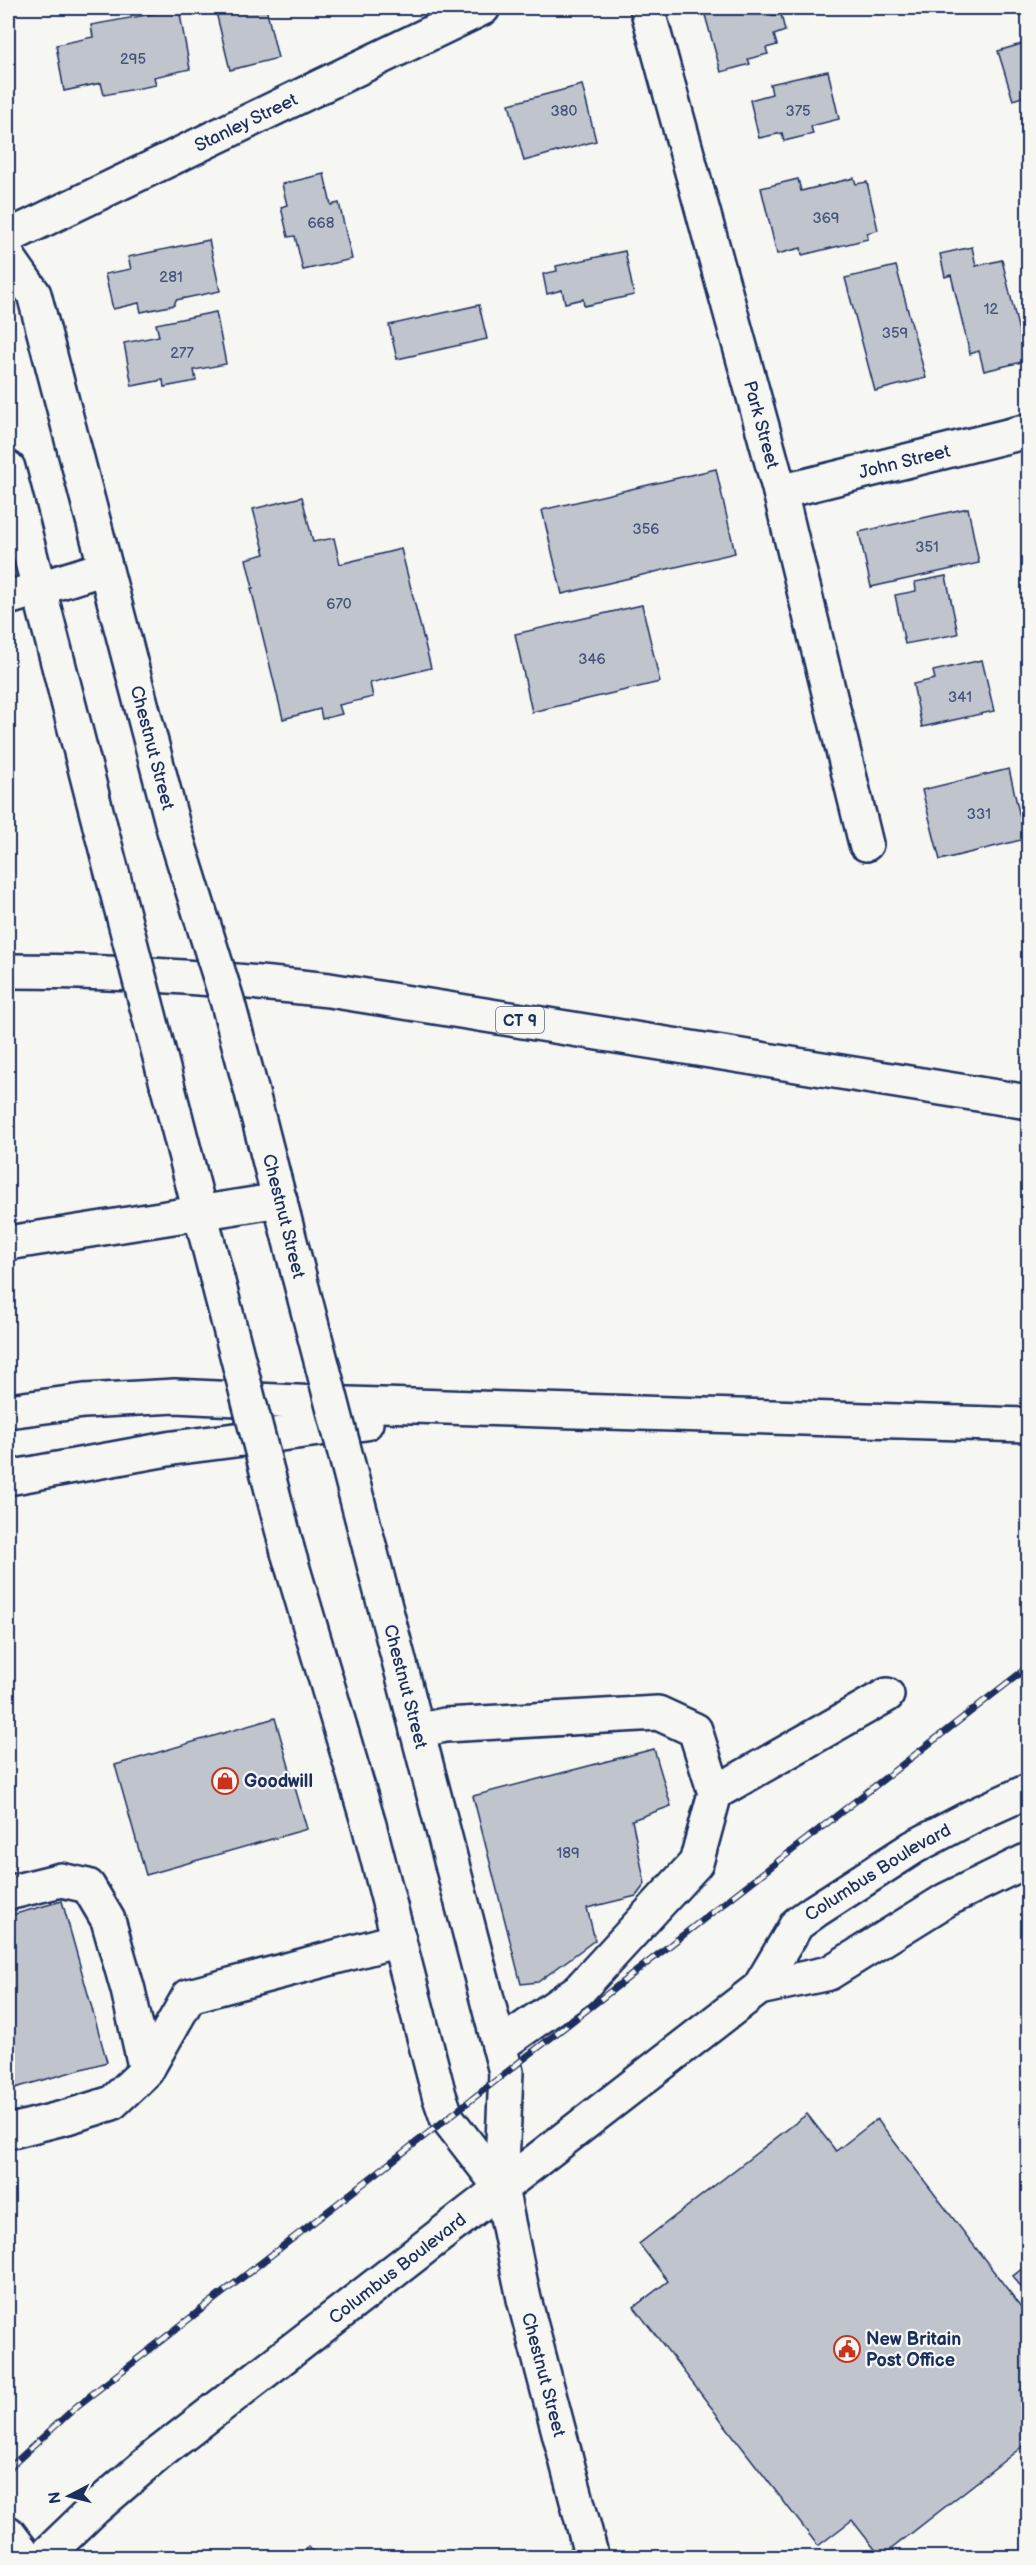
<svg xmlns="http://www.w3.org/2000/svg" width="1036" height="2565" viewBox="0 0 1036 2565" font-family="'Balsamiq Sans',sans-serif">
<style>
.building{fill:#c0c4cd;stroke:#1b2f5e;stroke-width:1.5}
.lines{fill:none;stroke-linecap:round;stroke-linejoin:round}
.minor-casing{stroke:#1b2f5e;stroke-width:38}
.major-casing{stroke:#1b2f5e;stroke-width:38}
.highway-casing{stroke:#1b2f5e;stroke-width:38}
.minor{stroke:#f6f6f2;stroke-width:33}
.major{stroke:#f6f6f2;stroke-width:33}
.highway{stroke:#f6f6f2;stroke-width:33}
.rail-casing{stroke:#1b2f5e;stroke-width:7}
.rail{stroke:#f6f6f2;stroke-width:4.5;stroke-dasharray:14;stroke-linecap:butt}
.minor-bridge-casing{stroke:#1b2f5e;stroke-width:38;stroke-linecap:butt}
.minor-bridge{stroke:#f6f6f2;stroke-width:33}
.labels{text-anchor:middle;stroke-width:4.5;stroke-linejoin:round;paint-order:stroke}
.number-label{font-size:15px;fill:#44547a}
.shield{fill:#f6f6f2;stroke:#5d6b8a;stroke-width:1.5}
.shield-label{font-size:16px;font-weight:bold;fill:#1b2f5e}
.street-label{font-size:18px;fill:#1b2f5e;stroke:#f6f6f2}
.poi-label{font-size:18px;font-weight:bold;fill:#1b2f5e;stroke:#f6f6f2;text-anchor:start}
</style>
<rect width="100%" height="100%" fill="#f6f6f2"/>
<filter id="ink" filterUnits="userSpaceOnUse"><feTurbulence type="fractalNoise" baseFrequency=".0167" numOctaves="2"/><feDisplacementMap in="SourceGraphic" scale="12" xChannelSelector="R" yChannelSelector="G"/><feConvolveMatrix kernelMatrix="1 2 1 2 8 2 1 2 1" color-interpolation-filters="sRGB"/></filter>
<g filter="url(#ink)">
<!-- building -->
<g class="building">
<path d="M215 8H266L278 58 230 70Z"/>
<path d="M703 8H770L772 16 781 14 785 31 774 35 777 45 766 48 768 54 748 59 750 64 721 72Z"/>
<path d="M179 9 190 69 154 77 156 85 104 95 101 83 64 91 56 45 93 37 91 25Z"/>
<path d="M1028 42V95L1013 100 998 51Z"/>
<path d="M828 71 839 119 811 126 813 134 784 141 782 133 759 138 750 100 772 94 770 84Z"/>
<path d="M582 85 596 141 524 161 509 104Z"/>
<path d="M324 174 331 205 339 203 352 259 303 270 295 236 288 237 281 207 287 205 282 184Z"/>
<path d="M854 178 856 184 867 182 878 230 867 233 868 239 802 255 801 248 777 254 761 188 798 179 801 191Z"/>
<path d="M209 240 220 291 176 300 174 305 141 312 139 303 113 309 105 274 131 269 128 257Z"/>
<path d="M972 247 976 266 1002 260 1026 361 984 371 979 351 970 354 951 275 945 277 940 254Z"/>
<path d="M625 251 634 295 584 306 583 299 565 303 562 290 547 294 543 274 557 271 556 266Z"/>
<path d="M896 266 926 378 875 391 845 278Z"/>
<path d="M479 305 487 339 397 359 389 325Z"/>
<path d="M216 312 226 364 194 370 196 381 164 387 163 380 132 386 124 343 159 336 156 324Z"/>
<path d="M716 469 735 553 562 594 542 510Z"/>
<path d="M302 497 313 542 334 538 340 564 401 549 431 668 370 683 373 697 339 705 342 714 322 719 320 709 283 719 251 588H253L246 559 265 554 253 509Z"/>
<path d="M968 508 979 563 871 587 859 532Z"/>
<path d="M946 576 958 634 905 644 895 595 916 591 915 582Z"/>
<path d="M642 605 660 682 532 712 515 634Z"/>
<path d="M982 660 994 711 922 727 913 684 935 679 933 671Z"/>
<path d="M1009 769 1025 839 940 860 922 790Z"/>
<path d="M275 1718 307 1829 146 1875 115 1765Z"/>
<path d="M654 1749 671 1806 632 1820 645 1884 636 1896 587 1908 595 1940 538 1982 521 1984 473 1796Z"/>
<path d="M62 1901 107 2062 8 2090V1916Z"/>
<path d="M807 2114 836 2151 877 2119 1028 2316V2383L1020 2390 1028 2401V2442L881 2557 852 2520 818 2546 634 2307 668 2281 639 2244Z"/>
<path d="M1028 2264V2292L1026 2294 1013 2276Z"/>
<path d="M308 2547 320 2558H300Z"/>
</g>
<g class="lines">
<defs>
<g id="minor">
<path id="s1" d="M647 8 780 492 866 844"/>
<path id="s2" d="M8 257 34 294 174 830"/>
<path d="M8 468 100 826"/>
<path id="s3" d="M780 492 1028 431"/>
<path d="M167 1084 217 1278"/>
<path d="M251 1089 299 1276"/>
<path id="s4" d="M370 1549 506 2072 501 2188 524 2299 592 2558"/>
<path d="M288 1552 369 1825 439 2095 447 2118 501 2188"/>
<path d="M417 1731 445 1725 658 1713 695 1730 715 1793 696 1863 579 1990 499 2046"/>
<path d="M715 1793 887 1695"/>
<path d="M8 1893 61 1880 88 1886 108 1920 128 1990 146 2071"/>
<path d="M759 1988 829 1973 946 1900 1028 1860"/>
<path d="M8 2132 67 2117 112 2103 146 2071 189 1996 399 1940"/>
<path d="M8 2533 27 2558"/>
<path id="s5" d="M43 2558 94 2509 157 2455 759 1988 797 1924 815 1911 914 1847 975 1815 1028 1791"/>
</g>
<g id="major">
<path id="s6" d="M8 237 483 8"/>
</g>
<g id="highway">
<path d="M8 598 105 568"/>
<path d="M8 971C116 971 222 978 329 990L1028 1102"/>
<path d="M8 1243 280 1200"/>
<path d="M8 1411 84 1401 175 1396 317 1403 1028 1425"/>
<path d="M8 1478 173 1448 366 1423"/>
</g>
</defs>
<!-- minor casing -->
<use href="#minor" class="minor-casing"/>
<!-- major casing -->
<use href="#major" class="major-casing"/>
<!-- highway casing -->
<use href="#highway" class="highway-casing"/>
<!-- minor -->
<use href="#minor" class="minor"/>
<!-- major -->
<use href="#major" class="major"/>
<!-- highway -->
<use href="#highway" class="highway"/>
<defs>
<path id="rail" d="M8 2469 77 2406 1028 1667"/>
</defs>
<!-- rail casing -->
<use href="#rail" class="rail-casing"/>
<!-- rail -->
<use href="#rail" class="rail"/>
<defs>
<g id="minor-bridge">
<path d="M100 826 167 1084"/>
<path d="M174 830 227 1000 251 1089"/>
<path d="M299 1276 370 1549"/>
<path d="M217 1278 288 1552"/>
</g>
</defs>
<!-- minor-bridge casing -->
<use href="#minor-bridge" class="minor-bridge-casing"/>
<!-- minor-bridge -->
<use href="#minor-bridge" class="minor-bridge"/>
</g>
</g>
<!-- icons -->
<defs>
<symbol id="shop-ring" viewBox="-11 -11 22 22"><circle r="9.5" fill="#f6f6f2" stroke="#c8321e" stroke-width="1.5"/><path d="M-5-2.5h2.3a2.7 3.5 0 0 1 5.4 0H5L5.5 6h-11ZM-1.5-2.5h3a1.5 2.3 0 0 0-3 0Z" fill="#c8321e"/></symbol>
<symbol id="civic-ring" viewBox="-11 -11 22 22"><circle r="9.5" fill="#f6f6f2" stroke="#c8321e" stroke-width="1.5"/><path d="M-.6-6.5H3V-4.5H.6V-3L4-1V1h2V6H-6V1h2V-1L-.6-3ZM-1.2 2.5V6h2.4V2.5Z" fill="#c8321e"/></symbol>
</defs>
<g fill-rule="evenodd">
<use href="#shop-ring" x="210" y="1766" width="30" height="30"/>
<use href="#civic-ring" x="832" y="2334" width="30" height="30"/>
</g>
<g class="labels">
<!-- number labels -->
<g class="number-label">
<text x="133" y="64">295</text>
<text x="564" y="116">380</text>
<text x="798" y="116">375</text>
<text x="826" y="223">369</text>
<text x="321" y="228">668</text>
<text x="171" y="282">281</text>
<text x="991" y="314">12</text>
<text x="895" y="338">359</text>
<text x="182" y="358">277</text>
<text x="646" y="534">356</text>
<text x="927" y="552">351</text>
<text x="339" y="609">670</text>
<text x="592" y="664">346</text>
<text x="960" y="702">341</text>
<text x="979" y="819">331</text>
<text x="568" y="1858">189</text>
</g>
<!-- shield labels -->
<rect class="shield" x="496" y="1007" width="48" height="26" rx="4.5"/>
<g class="shield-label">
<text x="520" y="1026">CT 9</text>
</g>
<!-- street labels -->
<g class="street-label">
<text dy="6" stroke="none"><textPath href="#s6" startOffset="264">Stanley Street</textPath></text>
<text dy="6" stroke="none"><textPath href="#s1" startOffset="432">Park Street</textPath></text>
<text dy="6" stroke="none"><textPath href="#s3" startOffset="128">John Street</textPath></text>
<text dy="6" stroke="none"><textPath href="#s2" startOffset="514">Chestnut Street</textPath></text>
<text transform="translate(284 1216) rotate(76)" y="6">Chestnut Street</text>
<text dy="6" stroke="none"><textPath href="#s4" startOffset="142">Chestnut Street</textPath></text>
<text dy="6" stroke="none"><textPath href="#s5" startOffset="1086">Columbus Boulevard</textPath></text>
<text dy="6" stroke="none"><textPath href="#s5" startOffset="458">Columbus Boulevard</textPath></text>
<text dy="6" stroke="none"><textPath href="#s4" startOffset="848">Chestnut Street</textPath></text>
</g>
<!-- poi labels -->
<g class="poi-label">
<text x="244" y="1787">Goodwill</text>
<text x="866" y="2345">New Britain<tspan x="866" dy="21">Post Office</tspan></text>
</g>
</g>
<!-- margin -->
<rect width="1036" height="2565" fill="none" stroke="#f6f6f2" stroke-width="30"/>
<rect x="15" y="15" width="1006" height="2535" fill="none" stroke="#1b2f5e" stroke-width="2" filter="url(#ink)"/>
<!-- north arrow -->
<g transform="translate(69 2496) rotate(263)" stroke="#f6f6f2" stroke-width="4.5" paint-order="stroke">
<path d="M0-4.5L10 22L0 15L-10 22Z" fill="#1b2f5e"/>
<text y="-9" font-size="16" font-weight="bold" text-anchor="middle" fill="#1b2f5e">N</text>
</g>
</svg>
